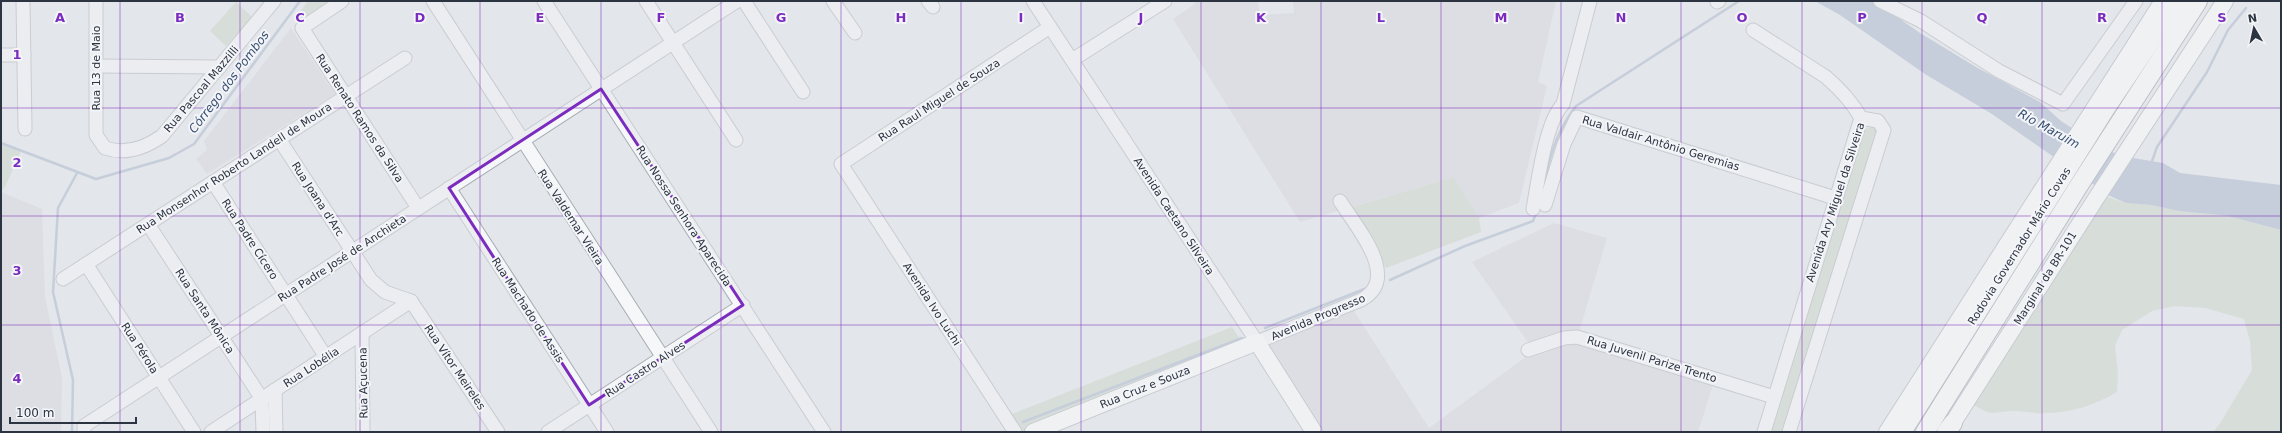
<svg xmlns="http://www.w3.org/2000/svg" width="2282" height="433" viewBox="0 0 2282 433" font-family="'DejaVu Sans',sans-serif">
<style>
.built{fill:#d2d5dc}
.green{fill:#c8d4c5}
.water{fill:#a1b2c7}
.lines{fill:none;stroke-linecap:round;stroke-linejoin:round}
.stream{stroke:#a1b2c7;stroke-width:2.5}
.minor-casing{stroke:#a8adb4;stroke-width:15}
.major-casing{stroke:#a3aab5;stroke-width:18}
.highway-casing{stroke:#8c93a0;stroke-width:20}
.minor{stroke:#f6f7f9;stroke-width:13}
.major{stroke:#fff;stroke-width:16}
.highway{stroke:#fff;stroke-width:18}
.marked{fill:none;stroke:#7b2cbf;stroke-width:3;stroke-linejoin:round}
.grid{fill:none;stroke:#7b2cbf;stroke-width:1;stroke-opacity:0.55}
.labels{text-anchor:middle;stroke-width:4;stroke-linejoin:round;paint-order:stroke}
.street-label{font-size:11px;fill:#2c3341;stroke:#f3f5f8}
.water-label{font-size:12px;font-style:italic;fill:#395073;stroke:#f3f5f8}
.grid-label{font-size:13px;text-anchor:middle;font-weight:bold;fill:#7b2cbf;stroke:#f3f5f8;stroke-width:4;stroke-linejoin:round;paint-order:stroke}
</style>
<rect width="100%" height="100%" fill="#e3e6ea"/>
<!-- built -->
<g class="built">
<path d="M1193 1H1258L1260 15 1294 13 1293 1H1556L1538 82 1547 86 1519 203 1479 218 1454 177 1300 222 1173 19 1195 4Z"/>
<path d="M291 28 335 94 207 174 196 159 207 150 204 141Z"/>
<path d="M1 192 42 209 45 297 62 378 61 432H1Z"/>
<path d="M1554 223 1607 238 1579 332 1714 382 1698 432H1318L1263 344 1352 308 1429 428 1534 351 1472 262Z"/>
</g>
<!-- green -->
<g class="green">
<path d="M308 1H334L301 22 297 16Z"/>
<path d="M236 2 252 17 226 46 210 31Z"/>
<path d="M1872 126 1878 129 1786 432H1768L1863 131Z"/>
<path d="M1 143 21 151 4 189 1 188Z"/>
<path d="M1454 177 1479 218 1481 232 1386 268 1349 208Z"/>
<path d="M2105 196 2126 203 2151 205 2179 211 2228 216 2281 230V432H2213L2219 425 2252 370 2250 341 2244 319 2205 308 2175 306 2152 311 2122 330 2115 346 2118 374 2117 392C2095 405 2071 413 2045 413 2035 414 2025 411 2014 411 1993 411 1994 418 1974 405Z"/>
<path d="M1232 327 1242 342 1027 432H1023L1012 414Z"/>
</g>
<!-- water -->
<path class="water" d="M1815 1H1874L1920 33 1976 67 2040 102 2061 121 2101 147 2121 156 2163 163 2180 173 2281 185V230L2228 216 2179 211 2151 205 2126 203 2110 196 1992 114 1925 74 1840 15Z"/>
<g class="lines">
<!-- stream -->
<g class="stream">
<path d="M1 143 96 179 169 158 194 144 300 1"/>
<path d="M2151 164 2157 147 2207 72 2228 30 2246 8"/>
<path d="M1545 179C1551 151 1559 128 1576 106L1739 1"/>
<path d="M1390 280 1465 246 1533 221 1537 211"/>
<path d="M1265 328 1367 288"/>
<path d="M1023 422 1242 338"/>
<path d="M72 432 73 380 53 292 58 208 77 173"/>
</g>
<defs>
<g id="minor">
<path d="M23 1 25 129"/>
<path d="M96 1V135L105 148C126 155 145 148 162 136L274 1"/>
<path d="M342 1 302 28 418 208"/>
<path d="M433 1 711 432"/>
<path d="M544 1 824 432"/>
<path d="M646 1 736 140"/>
<path d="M744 1 803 92"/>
<path d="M833 1 855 33"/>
<path d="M928 1 933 7"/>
<path d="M1033 1 1257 342 1361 300C1402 278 1356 227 1340 201"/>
<path d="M1880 1 1921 21 1999 71 2063 104 2136 1"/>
<path d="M1717 2 1719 1"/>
<path d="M1753 30 1826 77C1840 89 1852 102 1861 118"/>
<path d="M1 55H24"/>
<path d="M1072 60 1165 1"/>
<path d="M96 66 220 67"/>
<path d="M279 139 371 280 385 292 411 301"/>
<path d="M213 182 326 357"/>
<path d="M449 188 607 432"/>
<path d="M1545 205 1564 144 1577 117 1835 198"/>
<path d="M1533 209C1538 182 1545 123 1563 104L1590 1"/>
<path d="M148 224 262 399 263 432"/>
<path d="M86 264 194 432"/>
<path d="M63 279 405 58"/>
<path d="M411 301 498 432"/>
<path d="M362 333 363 432"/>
<path d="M1528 350 1564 338 1577 337 1774 397"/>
<path d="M275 390 276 432"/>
<path d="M84 432V426L737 1"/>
<path d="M211 432 411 301"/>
<path d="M548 432 743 305"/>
<path d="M1015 432 841 164 1050 27"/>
<path d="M1764 432 1861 118"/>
<path d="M1789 432 1884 130 1878 121 1861 118"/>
</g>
<g id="major">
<path d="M1033 432 1257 342 1314 432"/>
<path d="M1887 432 2163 1"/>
<path d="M1947 432 2095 200 2225 1"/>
</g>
<g id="highway">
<path d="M1902 432 2106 108 2178 1"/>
<path d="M1925 432 2078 187 2198 1"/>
<path d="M1946 432 1953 423"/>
</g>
</defs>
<!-- minor casing -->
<use href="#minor" class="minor-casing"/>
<!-- major casing -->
<use href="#major" class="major-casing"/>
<!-- highway casing -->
<use href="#highway" class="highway-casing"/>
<!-- minor -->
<use href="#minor" class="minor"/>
<!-- major -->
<use href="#major" class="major"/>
<!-- highway -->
<use href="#highway" class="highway"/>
</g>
<!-- marked area -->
<path d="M0 0H2282V433H0ZM601 89 743 305 589 405 449 188Z" fill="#e3e6ea" fill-opacity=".55" fill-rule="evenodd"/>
<path class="marked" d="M601 89 743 305 589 405 449 188Z"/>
<!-- grid -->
<path class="grid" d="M120 1V432M240 1V432M360 1V432M480 1V432M601 1V432M721 1V432M841 1V432M961 1V432M1081 1V432M1201 1V432M1321 1V432M1441 1V432M1561 1V432M1681 1V432M1802 1V432M1922 1V432M2042 1V432M2162 1V432M1 108H2281M1 216H2281M1 325H2281"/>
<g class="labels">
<!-- street labels -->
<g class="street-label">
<text transform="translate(96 68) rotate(-90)" y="4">Rua 13 de Maio</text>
<text transform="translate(201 89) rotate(-50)" y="4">Rua Pascoal Mazzilli</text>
<text transform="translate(939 100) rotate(-33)" y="4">Rua Raul Miguel de Souza</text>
<text transform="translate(360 118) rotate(57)" y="4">Rua Renato Ramos da Silva</text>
<text transform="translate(1661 143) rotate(17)" y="4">Rua Valdair Antônio Geremias</text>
<text transform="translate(234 168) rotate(-33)" y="4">Rua Monsenhor Roberto Landell de Moura</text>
<text transform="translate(318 199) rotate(57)" y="4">Rua Joana d'Arc</text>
<text transform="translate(1835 202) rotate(-72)" y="4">Avenida Ary Miguel da Silveira</text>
<text transform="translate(684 216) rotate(57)" y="4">Rua Nossa Senhora Aparecida</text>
<text transform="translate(1174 216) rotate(57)" y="4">Avenida Caetano Silveira</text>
<text transform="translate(571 217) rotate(57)" y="4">Rua Valdemar Vieira</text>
<text transform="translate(250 239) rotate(57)" y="4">Rua Padre Cícero</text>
<text transform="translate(2019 246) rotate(-58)" y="4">Rodovia Governador Mário Covas</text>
<text transform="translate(342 258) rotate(-33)" y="4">Rua Padre José de Anchieta</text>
<text transform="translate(2045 278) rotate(-58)" y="4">Marginal da BR-101</text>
<text transform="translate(932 304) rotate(57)" y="4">Avenida Ivo Luchi</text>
<text transform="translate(528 310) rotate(57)" y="4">Rua Machado de Assis</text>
<text transform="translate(205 311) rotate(57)" y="4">Rua Santa Mônica</text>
<text transform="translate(1318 317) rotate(-23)" y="4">Avenida Progresso</text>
<text transform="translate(140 348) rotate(57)" y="4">Rua Pérola</text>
<text transform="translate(1652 359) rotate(17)" y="4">Rua Juvenil Parize Trento</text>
<text transform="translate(311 367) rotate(-33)" y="4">Rua Lobélia</text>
<text transform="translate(455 367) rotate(56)" y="4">Rua Vítor Meireles</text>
<text transform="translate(645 369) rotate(-33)" y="4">Rua Castro Alves</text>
<text transform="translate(363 383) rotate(-91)" y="4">Rua Açucena</text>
<text transform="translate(1145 387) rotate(-22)" y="4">Rua Cruz e Souza</text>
</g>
<!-- water labels -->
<g class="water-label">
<text transform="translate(229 82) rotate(-53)" y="4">Córrego dos Pombos</text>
<text transform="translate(2049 129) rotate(29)" y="4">Rio Maruim</text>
</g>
</g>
<g class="grid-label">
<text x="60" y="22">A</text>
<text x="180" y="22">B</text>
<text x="300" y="22">C</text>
<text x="420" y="22">D</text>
<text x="540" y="22">E</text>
<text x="661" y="22">F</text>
<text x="781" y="22">G</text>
<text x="901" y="22">H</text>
<text x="1021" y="22">I</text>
<text x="1141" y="22">J</text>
<text x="1261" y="22">K</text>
<text x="1381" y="22">L</text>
<text x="1501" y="22">M</text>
<text x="1621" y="22">N</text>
<text x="1742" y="22">O</text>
<text x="1862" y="22">P</text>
<text x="1982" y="22">Q</text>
<text x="2102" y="22">R</text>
<text x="2222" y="22">S</text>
<text x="17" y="59">1</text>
<text x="17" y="167">2</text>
<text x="17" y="275">3</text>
<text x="17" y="383">4</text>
</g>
<!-- border -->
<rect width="2282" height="433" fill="none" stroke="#2c3341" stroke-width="4"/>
<!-- north arrow -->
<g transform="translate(2254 28) rotate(351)" stroke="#f3f5f8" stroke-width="3" paint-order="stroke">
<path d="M0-3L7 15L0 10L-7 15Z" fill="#2c3341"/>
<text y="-6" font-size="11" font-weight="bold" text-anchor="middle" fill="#2c3341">N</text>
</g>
<!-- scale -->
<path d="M10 417v6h126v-6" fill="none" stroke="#2c3341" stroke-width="2"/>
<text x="16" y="417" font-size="12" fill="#2c3341" stroke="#f3f5f8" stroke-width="3" paint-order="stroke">100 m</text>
</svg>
